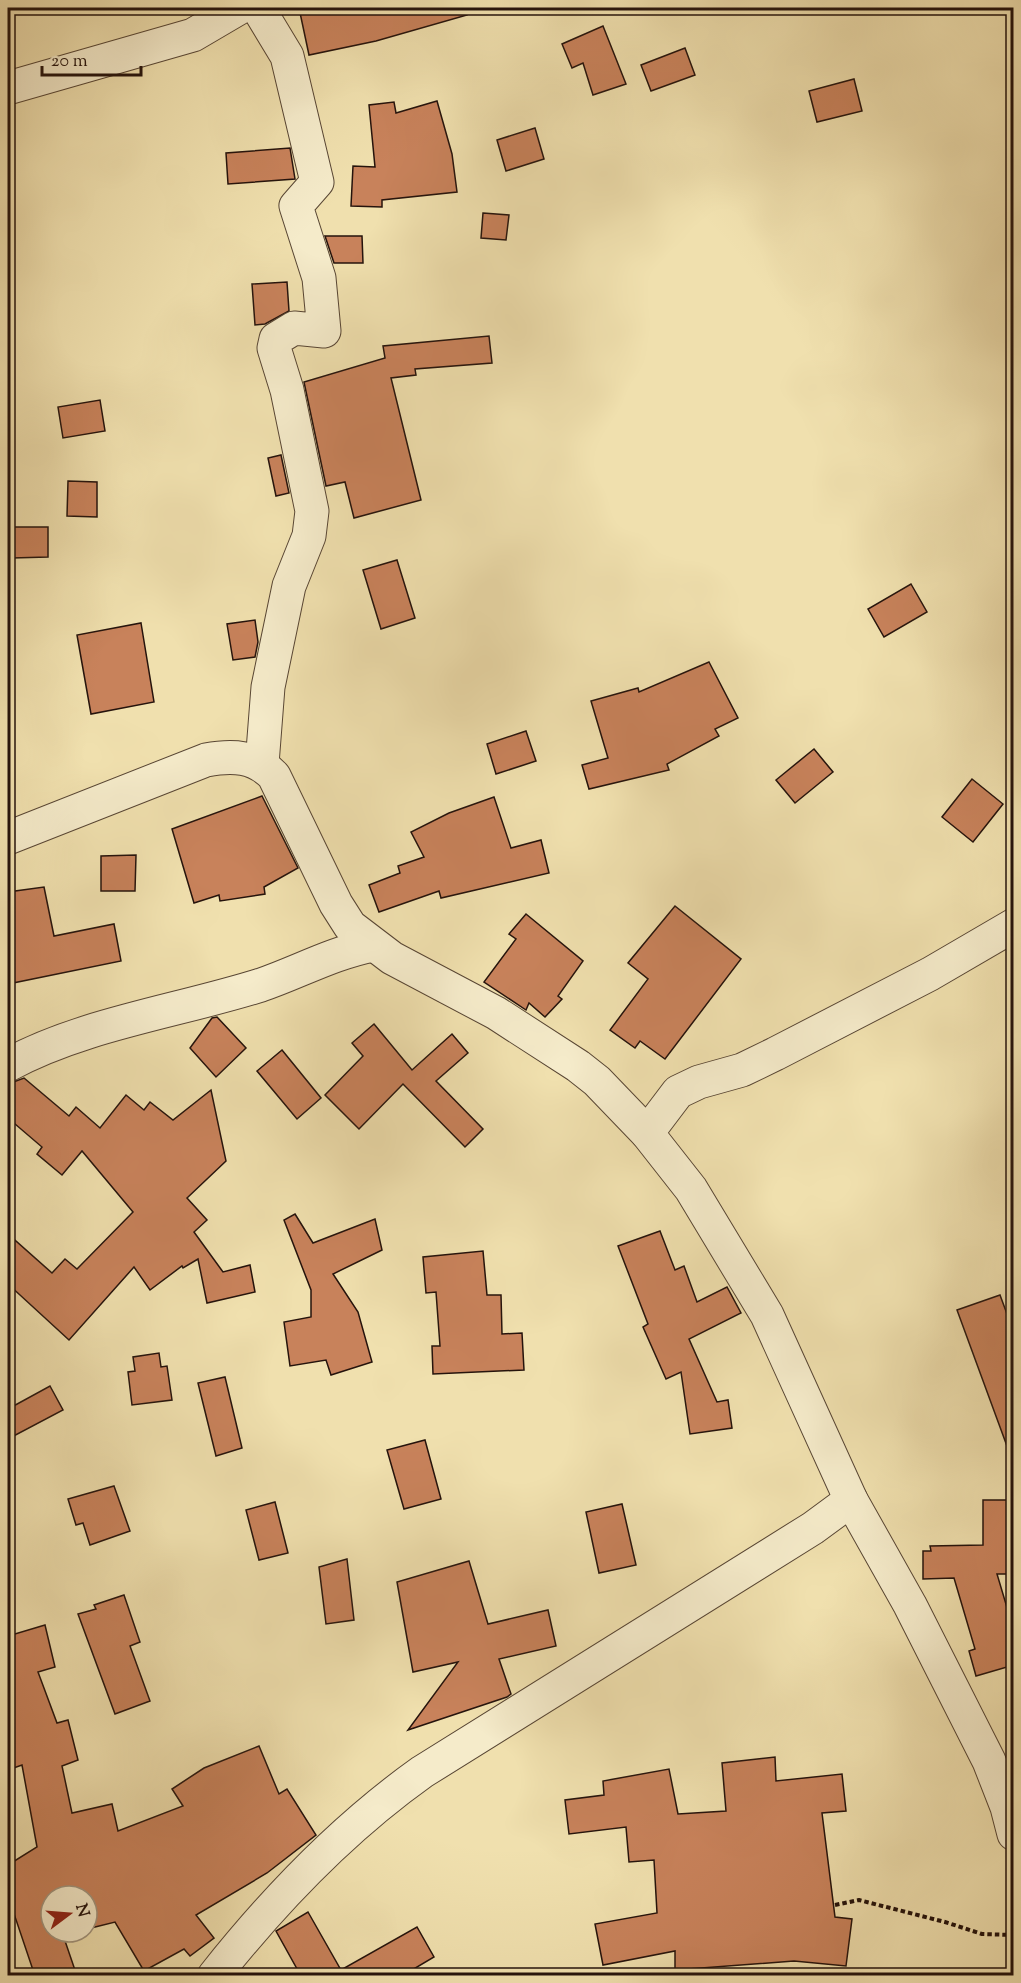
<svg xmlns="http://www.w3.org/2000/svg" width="1021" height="1983" viewBox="0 0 1021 1983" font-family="'Sorts Mill Goudy',serif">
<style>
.building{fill:#c8825b;stroke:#25130c;stroke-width:1.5}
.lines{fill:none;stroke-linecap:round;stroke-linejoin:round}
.street-casing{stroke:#584634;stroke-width:35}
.path{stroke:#25130c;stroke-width:4;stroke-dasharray:4.5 3;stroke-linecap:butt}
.street{stroke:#f5ebca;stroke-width:33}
</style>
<rect width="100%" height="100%" fill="#f0e0ae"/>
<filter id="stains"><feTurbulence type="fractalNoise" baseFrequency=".00333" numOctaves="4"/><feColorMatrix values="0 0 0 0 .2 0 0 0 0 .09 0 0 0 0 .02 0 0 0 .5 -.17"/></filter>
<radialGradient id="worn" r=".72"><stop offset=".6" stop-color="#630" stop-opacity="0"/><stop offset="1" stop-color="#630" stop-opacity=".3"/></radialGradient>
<!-- building -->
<g class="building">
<path d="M299 8H466L467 15 376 41 309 55Z"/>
<path d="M603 26 626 84 593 95 583 63 572 68 562 44Z"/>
<path d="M685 48 695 75 651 91 641 65Z"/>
<path d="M854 79 862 111 817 122 809 91Z"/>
<path d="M437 101 452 154 457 192 382 200V207L351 206 353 166 375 167 369 105 394 102 396 113Z"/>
<path d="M535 128 544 159 506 171 497 140Z"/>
<path d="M290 148 295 179 228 184 226 153Z"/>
<path d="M483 213 509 215 506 240 481 238Z"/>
<path d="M325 236H362L363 263H334Z"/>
<path d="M287 282 289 311 265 324 255 325 252 284Z"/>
<path d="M489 336 492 363 415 369 416 375 391 378 421 500 354 518 345 482 326 486 304 382 385 358 383 346Z"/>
<path d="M100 400 105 431 63 438 58 407Z"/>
<path d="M281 455 289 493 276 496 268 458Z"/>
<path d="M68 481 97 482V517L67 516Z"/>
<path d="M11 527H48V557L12 558Z"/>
<path d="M397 560 415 618 381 629 363 570Z"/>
<path d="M911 584 927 612 884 637 868 609Z"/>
<path d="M255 620 258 642 255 657 233 660 227 624Z"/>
<path d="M141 623 154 702 91 714 77 635Z"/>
<path d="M709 662 738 718 715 729 719 736 667 764 669 770 589 789 582 765 608 758 591 701 638 688 639 692Z"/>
<path d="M526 731 536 761 496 774 487 744Z"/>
<path d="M814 749 833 772 795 803 776 780Z"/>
<path d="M972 779 1003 804 973 842 942 817Z"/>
<path d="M262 796 298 868 264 887 265 894 220 901 219 895 194 903 172 829Z"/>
<path d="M494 797 511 848 541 840 549 873 441 898 439 891 379 912 369 885 400 873 398 866 424 857 411 832 449 813Z"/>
<path d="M136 855 135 891H101V856Z"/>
<path d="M44 887 54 936 114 924 121 961 8 984V892Z"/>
<path d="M675 906 741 959 665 1059 640 1041 635 1048 610 1030 648 979 628 963Z"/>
<path d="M526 914 583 961 558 996 562 999 545 1017 529 1003 526 1010 484 982 516 939 509 934Z"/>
<path d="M217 1017 246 1048 216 1077 190 1048 212 1018Z"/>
<path d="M374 1024 412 1070 452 1034 468 1053 436 1081 483 1129 465 1147 403 1084 359 1129 325 1095 363 1056 352 1043Z"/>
<path d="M282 1050 321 1098 297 1119 257 1071Z"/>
<path d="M24 1078 69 1116 76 1107 100 1128 126 1095 144 1110 150 1102 173 1120 211 1090 226 1161 187 1198 207 1220 194 1232 223 1272 250 1265 255 1292 207 1303 198 1259 183 1268 182 1266 150 1290 134 1267 69 1340 8 1284V1234L52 1273 65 1259 77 1269 133 1212 82 1151 62 1175 37 1154 42 1147 8 1118V1084Z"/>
<path d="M295 1214 313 1243 375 1219 382 1250 333 1274 358 1312 372 1362 331 1375 326 1360 290 1366 284 1322 311 1317V1290L284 1220Z"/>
<path d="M660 1231 675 1270 684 1266 697 1302 727 1287 741 1313 689 1339 717 1402 728 1400 732 1428 690 1434 681 1372 666 1379 643 1327 648 1324 618 1246Z"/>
<path d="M483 1251 487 1295H501L502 1334 522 1333 524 1370 433 1374 432 1346H440L436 1292 426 1293 423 1257Z"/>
<path d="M1000 1295 1014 1333V1457H1011L957 1310Z"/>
<path d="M159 1353 161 1367 167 1366 172 1400 132 1405 128 1372 135 1371 133 1357Z"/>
<path d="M225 1377 242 1448 216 1456 198 1383Z"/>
<path d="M50 1386 63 1410 8 1439V1409Z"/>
<path d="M425 1440 441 1499 404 1509 387 1450Z"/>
<path d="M114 1486 130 1531 90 1545 83 1523 76 1525 68 1499Z"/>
<path d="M983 1500H1014V1574H997L1014 1631V1665L976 1676 969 1651 975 1649 954 1578 923 1579V1551H931L930 1546 983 1545Z"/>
<path d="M275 1502 288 1553 259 1560 246 1510Z"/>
<path d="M622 1504 636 1565 599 1573 586 1512Z"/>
<path d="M347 1559 354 1620 326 1624 319 1567Z"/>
<path d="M469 1561 488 1624 548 1610 556 1646 499 1659 511 1694 507 1697 408 1730 458 1662 413 1672 397 1582Z"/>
<path d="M124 1595 140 1642 130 1646 150 1701 115 1714 78 1614 96 1609 94 1605Z"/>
<path d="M45 1625 55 1667 38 1672 57 1723 68 1720 78 1760 62 1766 72 1813 112 1804 118 1831 183 1806 172 1789 204 1768 259 1746 279 1794 287 1789 316 1835 267 1873 196 1915 214 1938 190 1956 184 1949 144 1971 115 1922 87 1929V1896H51V1932H75L63 1935 77 1976H35L8 1896V1865L37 1847 22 1765 8 1770V1636Z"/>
<path d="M775 1757 776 1781 842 1774 846 1811 822 1813 835 1917 852 1919 846 1966 794 1961 675 1970V1951L603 1965 595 1924 657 1913 654 1860 629 1862 626 1827 569 1834 565 1800 604 1795 603 1781 669 1769 678 1814 726 1811 722 1763Z"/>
<path d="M308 1912 341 1970 417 1927 434 1957 402 1976H301L276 1931Z"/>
</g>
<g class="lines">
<defs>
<g id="street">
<path d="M258 8 287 56 317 182 296 206 319 278 324 331 294 328 276 339 274 348 287 390 312 511 309 536 289 586 268 687 262 764"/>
<path d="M8 88 193 35 239 8"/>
<path d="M8 838 206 760C233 755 255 756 274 776L336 904 350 926 392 958 496 1013 578 1066 597 1081 647 1133 691 1189 767 1315 851 1500 910 1605 989 1761 1007 1807 1014 1834"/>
<path d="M8 1065C83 1024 179 1011 261 985 299 972 332 953 373 945"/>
<path d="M647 1133 678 1092 699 1082 742 1070 775 1054 930 974 1014 925"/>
<path d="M214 1976C275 1899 342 1829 422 1772L813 1528 851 1500"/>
</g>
</defs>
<!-- street casing -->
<use href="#street" class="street-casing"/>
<!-- path -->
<path class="path" d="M835 1905 859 1900 945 1922 982 1934 1014 1935"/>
<!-- street -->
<use href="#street" class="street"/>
</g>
<!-- margin -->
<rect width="1021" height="1983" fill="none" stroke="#f0e0ae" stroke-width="30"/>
<rect x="9" y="9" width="1003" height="1965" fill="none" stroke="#25130c" stroke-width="3"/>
<rect x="15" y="15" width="991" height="1953" fill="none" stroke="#25130c" stroke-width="1.5"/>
<!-- north arrow -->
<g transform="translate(69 1914) rotate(74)"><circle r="28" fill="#f5ebca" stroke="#a2957e" stroke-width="1.5"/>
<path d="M0-4.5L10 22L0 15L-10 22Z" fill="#8f2418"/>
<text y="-9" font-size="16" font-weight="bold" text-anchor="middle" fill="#25130c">N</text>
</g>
<!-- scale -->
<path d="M42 66v9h99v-9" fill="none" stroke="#25130c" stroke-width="3"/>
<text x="51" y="66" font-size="18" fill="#25130c" stroke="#f5ebca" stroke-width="4.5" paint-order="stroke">20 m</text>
<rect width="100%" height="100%" filter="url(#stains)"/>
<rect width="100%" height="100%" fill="url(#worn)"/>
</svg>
